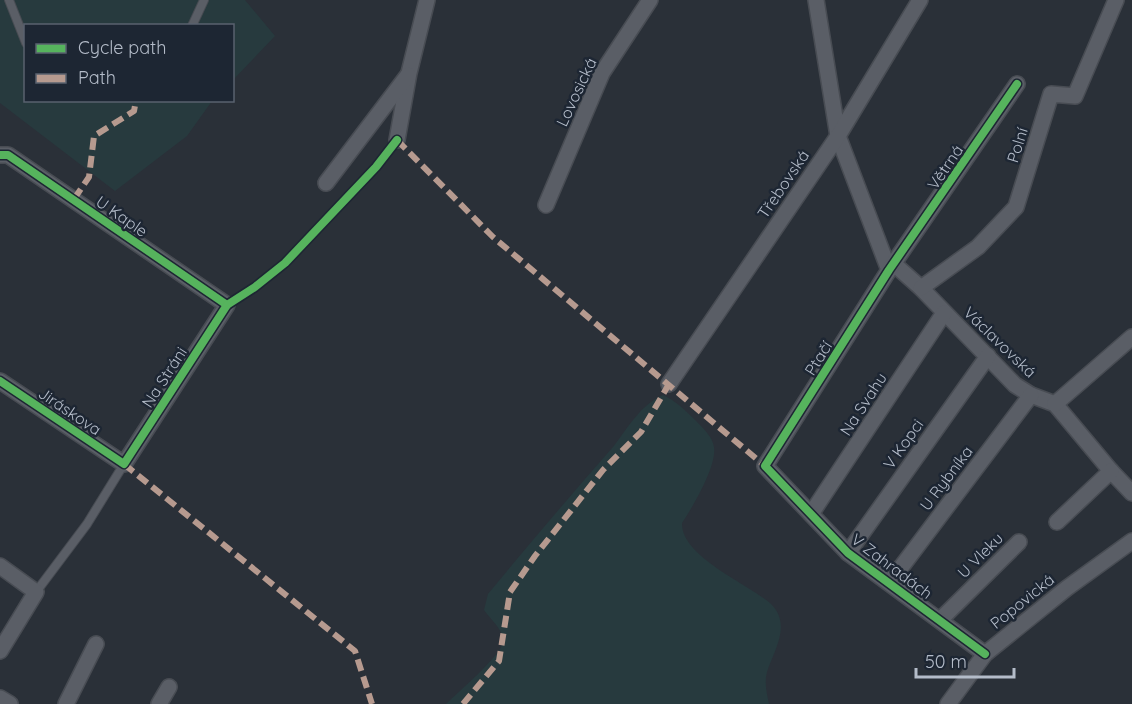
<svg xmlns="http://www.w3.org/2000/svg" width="1132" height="704" viewBox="0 0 1132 704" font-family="Quicksand,sans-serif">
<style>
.green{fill:#273a3e}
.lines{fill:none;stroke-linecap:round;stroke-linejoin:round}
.service-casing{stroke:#484c53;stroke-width:10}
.minor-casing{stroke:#484c53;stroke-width:18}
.service{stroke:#5a5e66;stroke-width:8}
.minor{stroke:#5a5e66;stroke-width:15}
.quiet{stroke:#b69a8f;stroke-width:6;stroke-dasharray:12 6;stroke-linecap:butt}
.cycleway-casing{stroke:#1d2633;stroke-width:11}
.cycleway{stroke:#56b35d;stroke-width:8}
.labels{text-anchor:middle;stroke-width:5;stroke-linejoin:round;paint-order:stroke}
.street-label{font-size:16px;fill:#b4bcc9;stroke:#1d2633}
</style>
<rect width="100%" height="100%" fill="#2a3038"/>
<!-- green -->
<g class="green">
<path d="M0 0H245L275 36 233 80 232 26H26V100L212 101 187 136 115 191 0 103Z"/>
<path d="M663 395C676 401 685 410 695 420 703 428 712 436 714 447 717 466 692 508 682 523 681 557 749 584 771 604 792 625 774 650 767 672 764 683 767 694 769 704H446C457 693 501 656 503 642 504 630 490 619 484 610L488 594C529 544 571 495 613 447 628 428 640 405 663 395Z"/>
</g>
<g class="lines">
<defs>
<g id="service">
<path d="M9 0 26 43"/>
<path d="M192 26 204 0"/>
<path d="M36 592 87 524 124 464"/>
</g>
<g id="minor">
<path d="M816 0 838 136 889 270"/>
<path d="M397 140 409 73 427 0"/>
<path d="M0 155H8L227 305 124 464 0 381"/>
<path d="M326 183 408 75"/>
<path d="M546 205 602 73 650 0"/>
<path d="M894 264 921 288 1015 385 1031 395 1055 404 1111 471 1132 493"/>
<path d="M921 288 978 247 1016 207 1051 94 1075 96 1116 0"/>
<path d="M669 384 838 136 920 0"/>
<path d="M1055 404 1132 337"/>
<path d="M811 514 944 313"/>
<path d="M1057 522 1111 471"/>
<path d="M848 553 988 356"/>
<path d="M0 566 36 592 0 651"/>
<path d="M890 582 1031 395"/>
<path d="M940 620 1019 542"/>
<path d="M985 654 848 553 765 466 889 270 1017 84"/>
<path d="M0 698 10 704"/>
<path d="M66 704 96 644"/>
<path d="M159 704 169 687"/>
<path d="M948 704 985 654 1067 588 1132 541"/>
</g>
</defs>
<!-- service casing -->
<use href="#service" class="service-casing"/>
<!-- minor casing -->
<use href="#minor" class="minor-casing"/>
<!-- service -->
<use href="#service" class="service"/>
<!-- minor -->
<use href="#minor" class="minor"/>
<!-- quiet -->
<g class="quiet">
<path d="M397 140 493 237 765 466"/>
<path d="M74 199 89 177 94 136 134 111 136 100"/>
<path d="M124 464 355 651 372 704"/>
<path d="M463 704 499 661 510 592 535 556 603 470 641 432 669 384"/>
</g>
<defs>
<g id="cycleway">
<path d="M0 155H8L227 305"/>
<path d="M0 381 124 464 227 305 255 287 285 263 376 167 397 140"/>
<path d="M985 654 848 553 765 466 889 270 1017 84"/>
</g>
</defs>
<!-- cycleway casing -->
<use href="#cycleway" class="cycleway-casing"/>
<!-- cycleway -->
<use href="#cycleway" class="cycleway"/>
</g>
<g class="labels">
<!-- street labels -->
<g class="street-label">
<text transform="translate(576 92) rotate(-65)" y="6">Lovosická</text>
<text transform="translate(1017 145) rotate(-73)" y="6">Polní</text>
<text transform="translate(945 167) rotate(-56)" y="6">Větrná</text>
<text transform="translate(783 184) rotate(-56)" y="6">Třebovská</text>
<text transform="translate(122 216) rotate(35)" y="6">U Kaple</text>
<text transform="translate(1000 342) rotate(44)" y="6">Václavovská</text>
<text transform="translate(818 358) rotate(-58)" y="6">Ptačí</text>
<text transform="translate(164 377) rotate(-57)" y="6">Na Stráni</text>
<text transform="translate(863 404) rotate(-57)" y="6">Na Svahu</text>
<text transform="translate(70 411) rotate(34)" y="6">Jiráskova</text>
<text transform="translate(903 444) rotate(-55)" y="6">V Kopci</text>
<text transform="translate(946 478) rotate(-53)" y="6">U Rybníka</text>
<text transform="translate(980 555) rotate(-45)" y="6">U Vleku</text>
<text transform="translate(892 566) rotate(37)" y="6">V Zahradách</text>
<text transform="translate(1022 601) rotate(-39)" y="6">Popovická</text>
</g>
</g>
<!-- legend -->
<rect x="24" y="24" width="210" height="78" fill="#1d2633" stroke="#59626f" stroke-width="1.5"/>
<rect x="36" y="44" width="30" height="9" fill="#56b35d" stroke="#59626f" stroke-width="1.5"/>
<text x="78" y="54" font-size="18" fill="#b4bcc9">Cycle path</text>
<rect x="36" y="74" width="30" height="9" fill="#b69a8f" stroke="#59626f" stroke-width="1.5"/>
<text x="78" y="84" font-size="18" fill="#b4bcc9">Path</text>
<!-- scale -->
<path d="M916 668v9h98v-9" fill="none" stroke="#b4bcc9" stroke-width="3"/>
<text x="925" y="668" font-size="18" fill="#b4bcc9" stroke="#1d2633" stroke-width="4.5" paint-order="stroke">50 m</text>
</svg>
